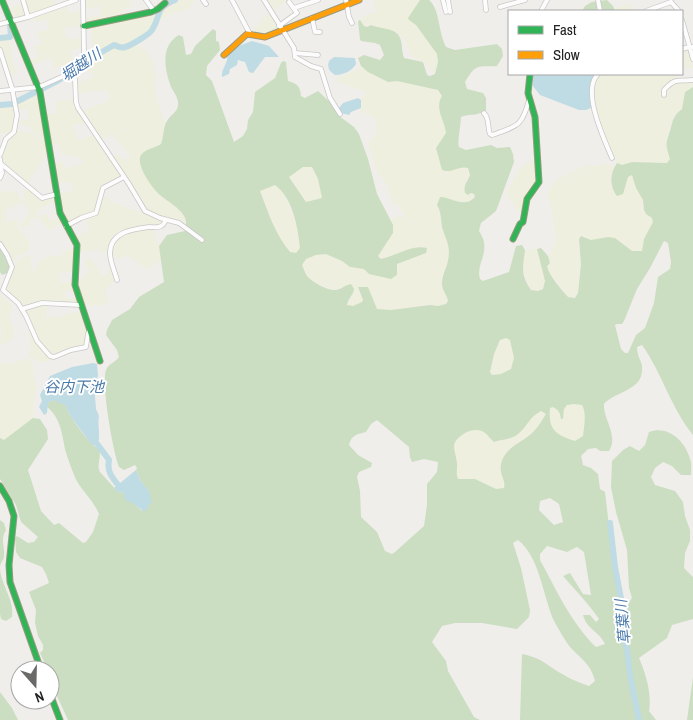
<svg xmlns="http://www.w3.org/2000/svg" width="693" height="720" viewBox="0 0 693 720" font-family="'Archivo Narrow','Noto Sans JP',sans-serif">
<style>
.farmland{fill:#efefdf}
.forest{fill:#cbdec1;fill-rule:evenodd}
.water{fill:#bfdbe3}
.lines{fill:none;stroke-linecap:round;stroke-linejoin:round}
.river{stroke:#bfdbe3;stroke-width:6}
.street-casing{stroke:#c9c8c7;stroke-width:5.5}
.fast-casing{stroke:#999a82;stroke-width:7}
.slow-casing{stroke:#999a82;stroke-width:7}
.street{stroke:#fdfcfc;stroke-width:4}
.fast{stroke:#30b455;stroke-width:5}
.slow{stroke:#ff9f0a;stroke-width:5}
.labels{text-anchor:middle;stroke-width:4;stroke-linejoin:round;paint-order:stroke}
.water-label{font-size:15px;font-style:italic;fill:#4a7aab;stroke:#fff}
</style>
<rect width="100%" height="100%" fill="#f0eeeb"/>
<!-- farmland -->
<g class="farmland">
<path d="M24 0H54L55 7 28 16Z"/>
<path d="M86 0H131L130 7 123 10 121 18 85 25V17L100 16 99 6 85 9Z"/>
<path d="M179 0H195L188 9 171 14 157 22 164 7Z"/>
<path d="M265 0H289L272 11Z"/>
<path d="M373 0H420L409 20 416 25 437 54 438 62 435 74 432 73 426 63 411 56 404 39 394 31 380 29 371 25 367 27 364 26 360 20 364 16 376 12Z"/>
<path d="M23 3 25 16 15 17 13 11 8 12 7 9Z"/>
<path d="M627 4 636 11H615V10L618 7Z"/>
<path d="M67 7 68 12 82 11 83 25 64 28 67 39 82 38V49H73L71 53 75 64 70 70 65 65 53 69V61L47 57 46 60 31 66 29 61 39 57 34 46 42 44 37 32 49 30 46 19 36 22 33 18Z"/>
<path d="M151 13 156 18 152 27 147 33 126 46 113 44 97 54 85 57V55L93 50 91 29H85V27Z"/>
<path d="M270 14 279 29 265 36 254 33 253 30 263 18Z"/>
<path d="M0 39H8L11 48V60L18 71 10 77 0 47Z"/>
<path d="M139 45 150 55 157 76 155 81 156 95 165 124V134L161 144 150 149 139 164 153 187 161 196 171 202 185 216 186 220 183 222 162 218 147 210 113 156 119 155 123 159H129L130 155 116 139 113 133 101 140 82 111 106 102 109 97 108 90 78 93 77 84 94 76 92 73 85 69 82 63 101 56 112 47 124 50Z"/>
<path d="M689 50 693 68 682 69V52Z"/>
<path d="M361 66 374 76 388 82 397 81 438 90 442 97 440 100V111L446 133 440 159 442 170 446 172 464 166 468 168 470 175 465 183 464 188 466 193 474 194 475 198 469 202 457 203 447 199 437 205 443 230 449 243 448 262 442 275V290L447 296 448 301 446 304 438 306 430 305 391 310 376 309 368 287 359 292 363 300 362 303 353 307 347 305 354 290 351 285 334 290 313 282 307 275 302 265 306 259 316 255 326 254 342 261 350 267 364 269 369 274 391 279 398 271 397 264 426 253 421 246 388 257 381 259 378 256 393 233 391 220 397 216 401 218 404 216 399 206 393 204 384 179 378 175 367 142 374 137 377 129 376 121 374 118 361 111 360 109 361 108V99L365 95 366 92 335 81 336 79 356 70Z"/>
<path d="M601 74H678V81L693 83V87L685 92 682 109 674 115 666 138 667 148 670 159 667 163 632 162 622 165 617 163 597 117 594 86 595 80Z"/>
<path d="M38 94 47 148 42 161 34 172 27 185 1 161V156L8 139 14 135 16 131 29 132 39 139 40 138 28 126 17 123 18 120H28V109H17L16 104Z"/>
<path d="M75 98V106L86 123 73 125 78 140 94 135 122 175 103 187 95 213 66 225 62 217 58 194 73 190 70 182 56 183 54 165 63 161 66 169 84 162 75 155 71 156 62 154 59 144 50 146 46 114H57L56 102Z"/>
<path d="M13 106 15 115 13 133 6 137 5 134 0 132V107Z"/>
<path d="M536 159 538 179 523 212H519L506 194 519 169 526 164Z"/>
<path d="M604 163 615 166 613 168 623 194 628 177 632 175 636 188 643 200 644 210 646 214 652 218 653 222 644 239 642 251H632L615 239 608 237 591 240 585 236 579 239 581 264 578 293 576 298 568 297 557 281 551 276 547 266 550 263 548 256 550 254 556 239 551 208 547 195 554 181 586 165 599 166Z"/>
<path d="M303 167H312L318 179 323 198 306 202 289 176Z"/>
<path d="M275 185 281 189 289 205 298 230 300 248 296 253 290 252 284 245 273 224 260 190Z"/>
<path d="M28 188 41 199 52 196 54 202 39 209 36 218 30 220 29 225 22 229 21 224 30 212 28 207 22 203 24 191Z"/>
<path d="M0 189 8 193 12 190 19 195 20 203 5 211 7 218 4 220 6 222 17 219 18 228 27 238 30 245 28 252 17 256 12 264 9 255 0 242Z"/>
<path d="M104 197H107L112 202 125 207 164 220 163 224 120 231 112 237 108 244 107 251 103 253 100 249 81 252 75 236 88 231 86 218 97 214Z"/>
<path d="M46 213 52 222 59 218 60 221V224L50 231 38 218Z"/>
<path d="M154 229 159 246 162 260 160 261 147 269 128 256 123 257 121 259 115 256 113 257 112 249 114 243 123 234 129 232Z"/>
<path d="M75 247 76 254 72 272 60 273 59 276 61 283 72 281 75 291H65L66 299 77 298 78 302 74 303 42 302 22 308 17 299 5 290 13 268 19 260 30 254 32 276 37 264 41 259 53 255 62 257V251L65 252Z"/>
<path d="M537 249 545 281V287L538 291 531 290 522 271 525 250Z"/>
<path d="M91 258 102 276 105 275 108 269 111 268V274L115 281 105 290 109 301 103 305H84L75 280 86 277 85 274 89 272 84 261Z"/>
<path d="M0 294 13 306 9 319 13 326 14 331 13 338 9 342 1 345Z"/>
<path d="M41 304H48L46 317H63V314L82 312 88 328 86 345 54 356 38 340 23 310Z"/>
<path d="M28 325 36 342 51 358 50 360 41 363 28 355 31 346Z"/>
<path d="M506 338 510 340 514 358 511 369 501 374 491 375 490 373 494 354 500 340Z"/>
<path d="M28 358 34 362 32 368 37 389 35 395 33 418 4 440 0 438V363H12Z"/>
<path d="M574 404 582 405 584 409 585 420 583 436 575 441 565 438 553 430 549 421 550 408 553 407 557 409 560 412 561 419 565 414 564 409 567 405Z"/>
<path d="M541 411 546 414 534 431 507 451 502 461 504 488 496 489 475 479H458L456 472 457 466 454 450V445L459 437 473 429 485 432 490 438 509 439 518 435 533 415Z"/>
</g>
<!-- forest -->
<g class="forest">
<path d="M420 0H429C440 9 438 32 446 47L455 50 497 44 502 49 503 56 497 66C478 67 476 63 465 82L467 89 483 93 486 98V110C476 117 470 113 461 117 461 125 457 141 459 147L466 150 491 145 497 148 510 147 513 154 514 162 496 211 481 223 479 231C493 252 475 262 480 279L483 281 509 272 516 246 522 245 525 250C523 267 520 274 531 290L538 291 543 289 545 281 537 249 541 248 548 256 550 263 547 266C549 276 561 289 568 297L575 298 578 293 581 264 579 239 581 236 591 240 608 237 615 238 632 251H642L644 239 653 222 652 218 646 214 644 210 643 200 636 188 632 175 628 177 623 194 617 196C609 186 610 173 617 163L622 165 632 162 667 163 670 159C666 145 665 145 670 131 673 120 673 116 682 109L685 92 693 87V435C671 408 662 373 642 345L637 347C637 359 643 360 642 371 641 391 614 392 604 404 603 419 619 436 609 451H600L596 448 588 449 581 456 583 465 591 468 598 474 600 489 605 492 613 560 620 601 627 605 632 598 629 588 627 550 616 512 611 487 612 461 623 450 630 446 639 451 645 445 649 432C667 425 685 440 690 459 692 463 691 470 691 475H681L672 466 663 462 655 468 651 477 655 485 675 491 683 502 685 516 690 530V541L685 553 684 568 693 577V619L672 625 667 638 639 658C646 674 652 694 649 711L656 720H520L522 654C543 658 547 666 564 675 572 680 581 683 589 686L595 681C591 664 581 659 570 647 564 639 559 630 554 621 543 597 540 557 518 540L513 543 521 568 530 610 529 617 517 629 482 623H455L442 626 432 642 446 661 448 671 474 717 480 720H68L57 696V686L50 675V670H48L40 653 43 650V645L38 636 35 623 36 610 29 592 49 583 46 574 42 567 20 558 16 552 15 538 17 536 28 543 34 542 38 537 21 522 16 505 0 479V438L4 440 33 418 40 419 47 430 48 439 28 470 41 511 54 525 59 523 83 543 86 542 93 532 99 514C93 499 80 490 74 475 71 467 67 457 65 449 62 433 60 417 47 407L48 403 53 400C56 400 61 402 64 404 67 406 68 412 70 415 76 425 89 443 99 449 102 458 96 464 100 472L118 492 125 493 131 501 142 511 149 491 140 480 136 470 137 468 135 465 124 470 119 467C113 452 101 384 106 370 108 364 116 362 119 357L117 350 106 335 107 330 112 320 130 309 139 297 164 282 159 246 167 235 185 231C186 226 187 220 184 216 179 207 168 202 160 195 153 189 135 165 141 155 145 149 155 148 161 144 164 136 163 127 167 121 170 115 178 112 178 105 179 97 172 91 170 84 164 67 161 45 179 35L183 37 186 55 191 54 195 46 213 29 216 31V41L219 42 220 50 207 66 206 75 212 81 234 142 243 136 247 129 248 120 253 112 255 92 275 78 281 63 283 61 286 62 288 81C298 84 300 86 301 96L305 98 318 91 333 105 339 116 354 127 359 134 368 159 377 194 393 225V233L378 256 381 259C395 256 413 244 427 248L426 253 397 264V275L391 279 369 274 364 269 350 267 342 261 326 254 316 255 306 259 302 265C304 269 305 273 307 276 313 283 328 291 336 290 342 289 345 285 351 284L354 289C353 296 348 298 347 305L353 306 362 302 363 300 358 287H368L377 309 391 310 430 305 438 306 446 304 448 301C447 294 442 291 442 284 442 275 446 269 448 261 451 245 446 241 442 227 441 220 441 211 437 205L440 197C452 197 464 209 475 197L474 194 471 193 468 195 465 193C463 184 468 182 470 175L468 168C459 165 451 174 442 170L436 148 446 133C445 121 434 108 442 96L438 90 397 81 388 82 368 72 361 66 358 58 364 55 380 60 384 55 380 45 375 43 361 41 360 39 358 21 360 20 364 26 367 27 371 25C380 29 397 28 400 38 403 45 401 49 404 58L423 62 427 75 430 76 435 74 438 62 437 54 416 25 409 20 408 18ZM303 167H312L318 179 322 198 306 202 289 177ZM275 185C293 198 298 228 300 248L296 253 290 252C275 234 268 212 260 191ZM664 241 668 243 671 262 670 269 658 277 654 303 645 328 636 335 628 353H625L621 349 615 325 617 324H622L624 321 637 289 650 268ZM506 338 510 340 514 358 511 369 501 374 492 375 490 372 494 354 500 340ZM574 404 582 405C587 414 584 426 583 436L575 441C555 435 548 429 550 408L553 407C559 410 560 413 561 419H563L564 409 567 405ZM541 411 546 414C542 420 539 426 534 431 523 443 505 446 501 464 499 475 506 479 504 488L496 489 475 479H458C456 473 457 472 457 467 458 451 445 444 467 432 472 430 476 429 482 431 487 433 490 439 494 442 502 439 512 440 518 434 528 426 529 417 541 411ZM377 420 409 447 410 457 412 462 424 459 438 462 437 472 427 484V505L424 526 395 552 392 554 385 551 377 532 361 517 360 491 357 477 359 472 371 467 372 463 358 455 349 445C351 435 358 434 366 432L371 424ZM550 498 559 504 563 522 554 525 539 510 540 501ZM547 546 567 552 577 547 584 552 591 595 583 594 570 573 563 576C575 590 589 604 599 619L596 622 590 615H583C587 630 599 631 605 644L596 647C571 623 556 589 540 560V554Z"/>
<path d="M607 0 613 6 615 11H582L585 6 592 2Z"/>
<path d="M0 246 10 265 7 273 2 275 0 272Z"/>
<path d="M0 520 4 523 6 530C0 540 5 545 4 556 4 560 0 563 0 567 0 584 15 600 12 617L6 621 1 619 0 614Z"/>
<path d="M693 677V720H687Z"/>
<path d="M0 692 12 708 18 720H0Z"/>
</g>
<!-- water -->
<g class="water">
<path d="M252 41 269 46 279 57H265L253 73 249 72 245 62 238 60 237 65 230 69 229 74 222 77C221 68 229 63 227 54L233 48Z"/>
<path d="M334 57 355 58 356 64C352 71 343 75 335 75 329 71 327 68 329 61Z"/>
<path d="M532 74H595L591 83 593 107 586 110H579L540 95 533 86Z"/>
<path d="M358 98 361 100V108L351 112 349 115 341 113 339 108 343 103Z"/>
<path d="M93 363 97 364 98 376 94 384 96 409 99 416C97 425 101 434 98 445H92L71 417 65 405 53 400 48 403 47 413 44 415 39 407 42 401 40 395 50 376 72 367Z"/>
<path d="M136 470 140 480 149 491 152 503 149 504 147 510 143 511 131 502 126 501 124 497V493L118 492 114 488Z"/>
</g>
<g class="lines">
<!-- river -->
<g class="river">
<path d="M0 38 10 37 11 35 10 25"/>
<path d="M0 105 12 104 61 79 86 58 100 53 114 45C118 46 121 49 125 47 130 46 150 34 152 30 162 15 153 9 175 0"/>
<path d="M98 445 109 460C107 471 111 476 118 485"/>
<path d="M610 523 615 567 623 609 622 634 627 649 630 675 639 720"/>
</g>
<defs>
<g id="street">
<path d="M23 0 28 17"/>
<path d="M146 0 154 11"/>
<path d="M203 0 206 4"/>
<path d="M232 0 250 34"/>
<path d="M264 0 294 48 295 57 311 66 321 69 330 98 340 114"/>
<path d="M346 0 349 17 352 23"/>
<path d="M443 0 446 12"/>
<path d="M448 0 450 12"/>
<path d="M485 0 486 10"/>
<path d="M598 0 600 11"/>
<path d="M671 2 679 11"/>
<path d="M500 7 525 0"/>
<path d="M294 8 318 0"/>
<path d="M541 11 547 0"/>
<path d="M646 11 671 2"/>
<path d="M312 18 315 32H320"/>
<path d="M682 20 690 48 693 47"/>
<path d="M0 24 28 17 76 0"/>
<path d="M279 26 297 13 289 2"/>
<path d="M690 48 693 59"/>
<path d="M682 49 689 47"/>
<path d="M0 50 12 88 17 115 14 132 6 139 0 155"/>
<path d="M295 53 318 55"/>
<path d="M69 72 75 79 76 102 78 108 129 184 145 211 160 218 179 223 202 240"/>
<path d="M598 74C581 91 604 139 612 158"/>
<path d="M0 91 39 87 64 76 83 58 84 55 83 0"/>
<path d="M664 95V90C677 76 679 82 693 80"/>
<path d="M484 113C490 119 487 127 490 134L492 135C517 126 522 127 529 100"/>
<path d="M0 159 2 173 0 178"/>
<path d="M0 163 42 198 57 194"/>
<path d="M66 226 81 218 96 213 103 188 124 177"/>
<path d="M0 244 7 255 12 267 3 290 18 303 26 316 37 341 50 356 54 357 71 350 86 347 88 334 90 329"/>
<path d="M117 280C115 272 110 262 110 253 110 232 133 229 149 227 153 227 158 228 161 226 164 225 164 223 166 220"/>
<path d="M22 309 42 303 81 305"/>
</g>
<g id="fast">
<path d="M2 0 40 92 60 213 77 245 75 285 100 361"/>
<path d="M84 26 151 12 158 9 165 3"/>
<path d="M513 239 520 224 523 222 527 199 539 182 535 117 528 93 530 74"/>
<path d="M0 486 9 501 14 516 9 565 10 582 41 670"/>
<path d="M50 694 60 720"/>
</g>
<path id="slow" d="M224 55 247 34 265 37 359 0"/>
</defs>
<!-- street casing -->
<use href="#street" class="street-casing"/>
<!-- fast casing -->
<use href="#fast" class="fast-casing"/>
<!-- slow casing -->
<use href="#slow" class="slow-casing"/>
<!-- street -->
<use href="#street" class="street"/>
<!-- fast -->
<use href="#fast" class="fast"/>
<!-- slow -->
<use href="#slow" class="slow"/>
</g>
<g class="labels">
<!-- water labels -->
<g class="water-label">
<text transform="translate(81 65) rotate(-34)" y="5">堀越川</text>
<text x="74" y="392">谷内下池</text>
<text transform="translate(623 622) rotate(-95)" y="5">草葉川</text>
</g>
</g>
<!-- legend -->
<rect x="508" y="10" width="175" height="65" fill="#ffffff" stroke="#a7a7a7"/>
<rect x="518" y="26" width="25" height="8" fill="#30b455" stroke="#a7a7a7"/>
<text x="553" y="35" font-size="15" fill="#222222">Fast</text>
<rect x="518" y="51" width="25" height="8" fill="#ff9f0a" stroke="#a7a7a7"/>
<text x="553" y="60" font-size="15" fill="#222222">Slow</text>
<!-- north arrow -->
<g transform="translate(35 685) rotate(160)"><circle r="24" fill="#ffffff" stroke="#a7a7a7"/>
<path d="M0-4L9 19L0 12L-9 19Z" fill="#6a6968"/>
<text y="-8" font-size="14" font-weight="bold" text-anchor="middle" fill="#222222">N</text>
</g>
</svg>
